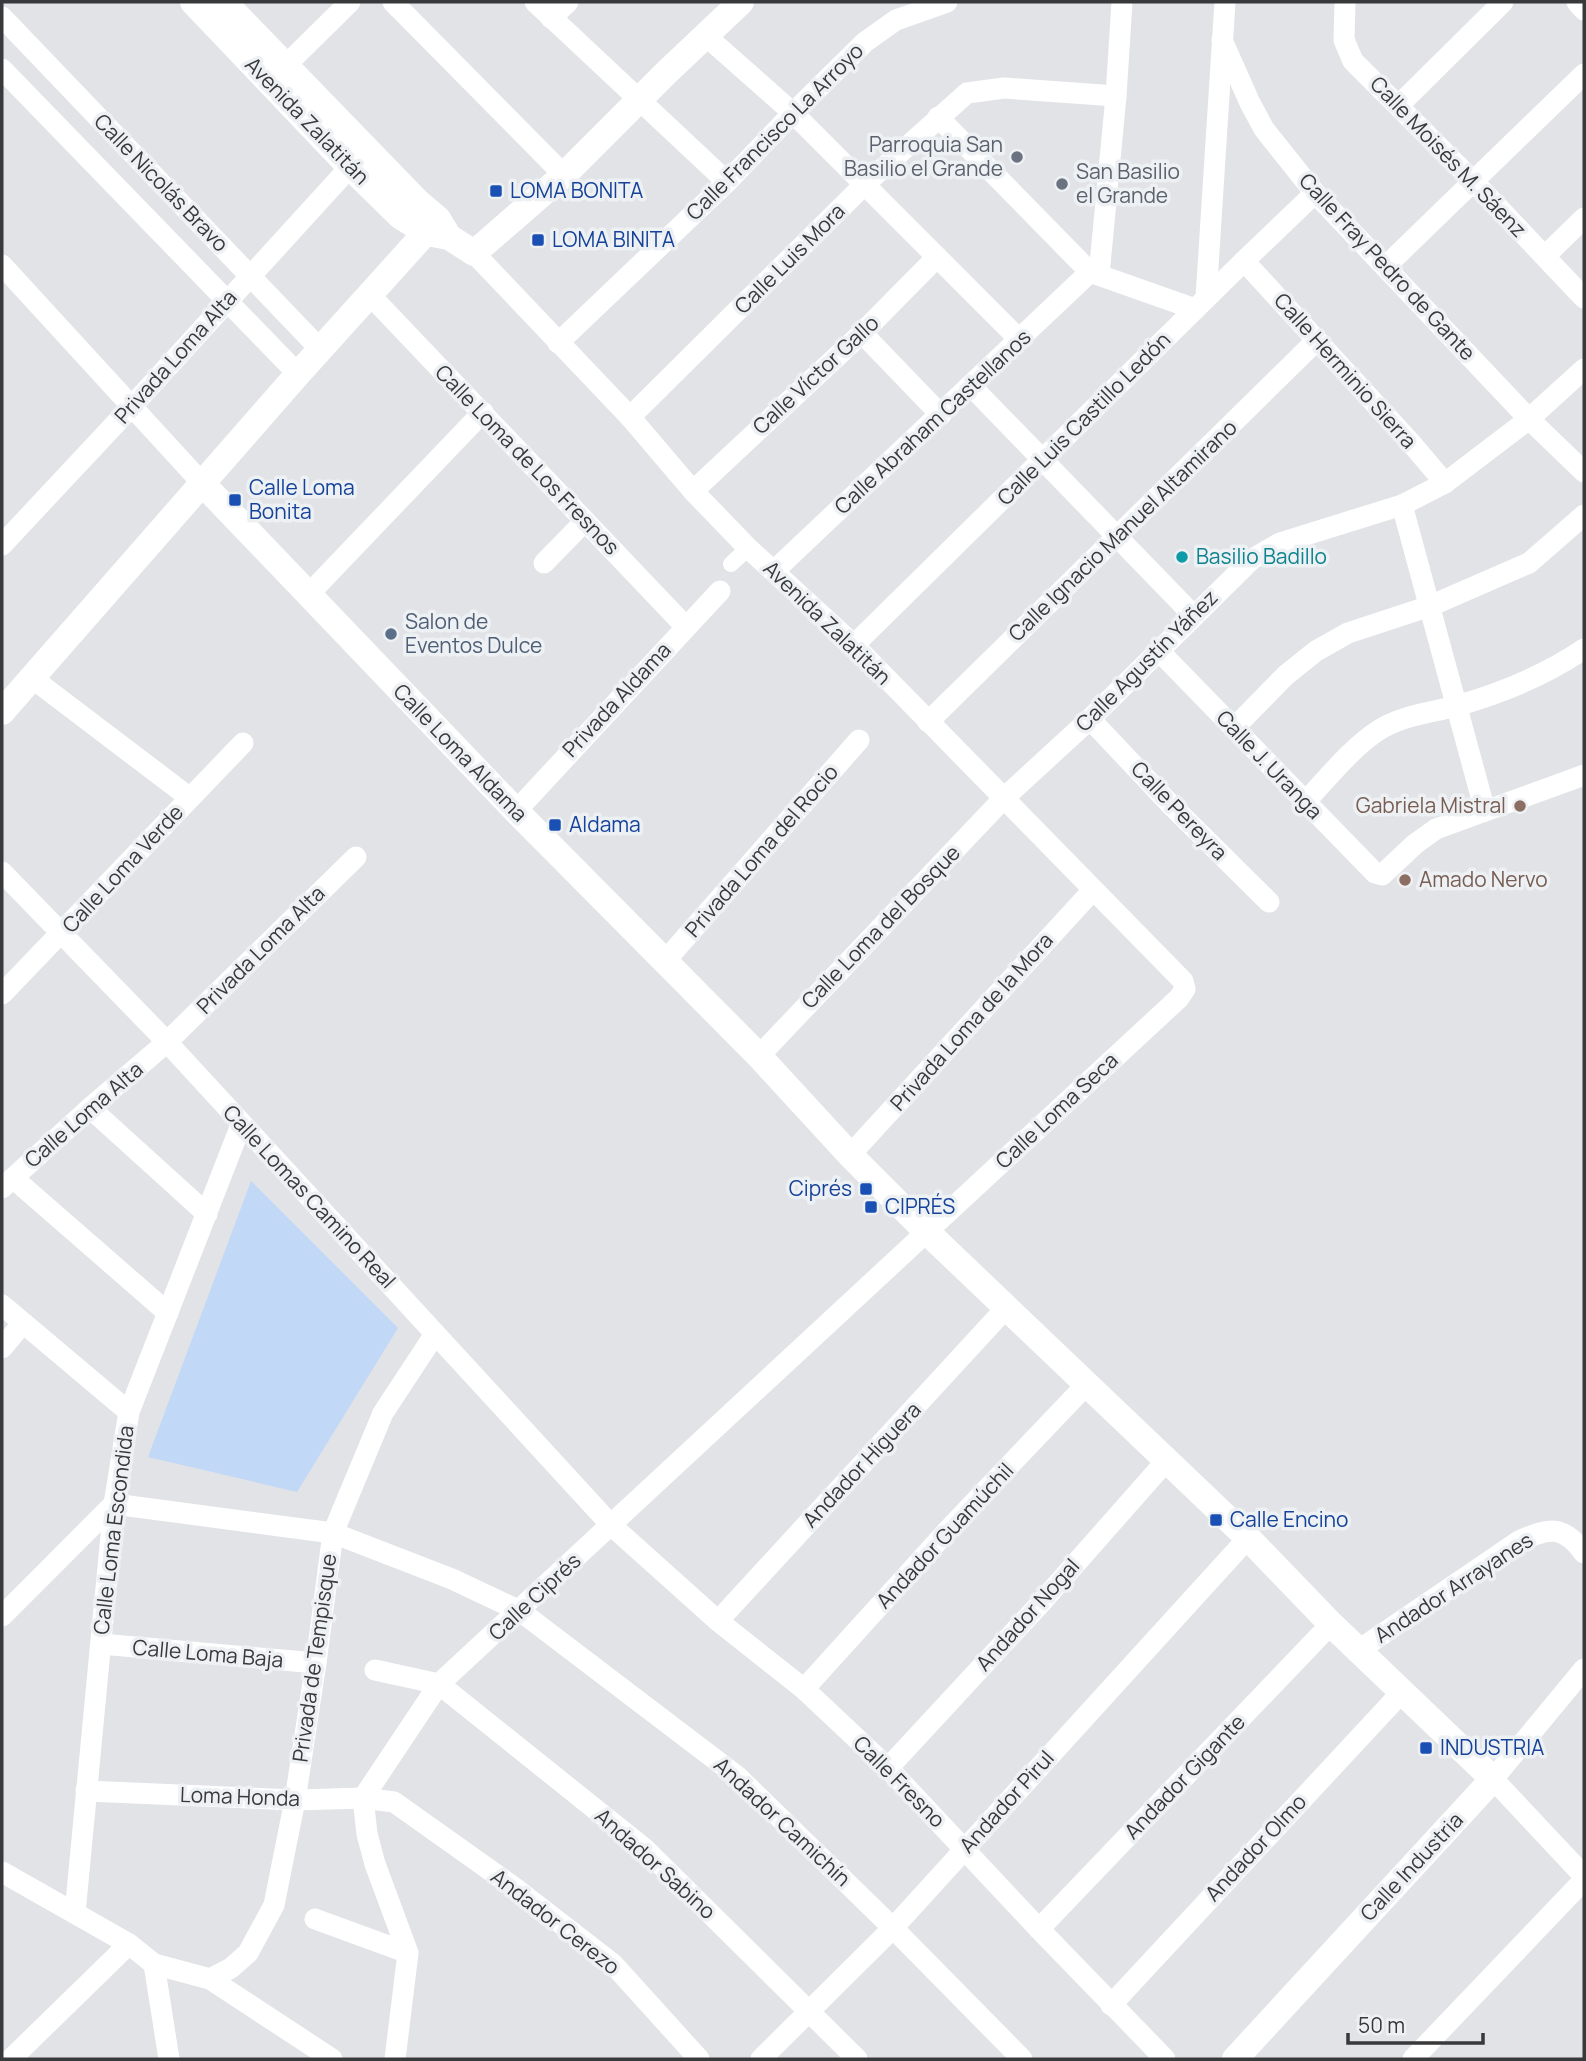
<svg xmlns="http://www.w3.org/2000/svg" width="1586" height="2061" viewBox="0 0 1586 2061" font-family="Manrope,sans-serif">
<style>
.green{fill:#c1d8f6}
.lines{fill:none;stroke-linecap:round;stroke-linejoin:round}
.pedestrian{stroke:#fff;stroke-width:16}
.minor{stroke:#fff;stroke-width:21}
.tertiary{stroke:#fff;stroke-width:26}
.worship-dot{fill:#6b7280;stroke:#eef1f4;stroke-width:2.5}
.transit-dot{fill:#1a4fb4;stroke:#eef1f4;stroke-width:2.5}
.culture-dot{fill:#0f9aa8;stroke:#eef1f4;stroke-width:2.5}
.service-dot{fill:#5c6f8a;stroke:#eef1f4;stroke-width:2.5}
.education-dot{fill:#8d6e63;stroke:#eef1f4;stroke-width:2.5}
.labels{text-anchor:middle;stroke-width:7;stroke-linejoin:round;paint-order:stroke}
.street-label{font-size:21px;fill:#38393a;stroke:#eef1f4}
.worship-label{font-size:21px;fill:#5b616d;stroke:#eef1f4;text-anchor:end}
.transit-label{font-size:21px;fill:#164399;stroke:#eef1f4;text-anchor:start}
.culture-label{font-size:21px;fill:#0d838f;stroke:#eef1f4;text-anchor:start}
.service-label{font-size:21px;fill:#4e5e75;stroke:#eef1f4;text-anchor:start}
.education-label{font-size:21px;fill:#785e54;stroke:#eef1f4;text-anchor:end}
</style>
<rect width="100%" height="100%" fill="#e1e3e7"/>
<!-- green -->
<path class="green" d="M251 1181 398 1328 297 1492 148 1457Z"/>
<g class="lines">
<!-- pedestrian -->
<path class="pedestrian" d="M731 564 748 548"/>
<!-- minor -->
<g class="minor">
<path d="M393 2 564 175"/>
<path d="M535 2 727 182"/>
<path d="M1345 2 1344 40 1353 61 1474 182 1584 298"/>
<path d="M1577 2 1584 10"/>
<path d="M2 17 320 349"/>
<path d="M551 18 568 2"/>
<path d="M706 36 793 113 1020 340"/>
<path d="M1222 40 1250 103 1264 129 1315 193 1529 419 1584 472"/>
<path d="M286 65 350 2"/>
<path d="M2 69 298 374"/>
<path d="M1399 105 1503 2"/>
<path d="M938 117 1090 272 1195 309"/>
<path d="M1545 256 1584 218"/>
<path d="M1244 261 1411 443 1445 483"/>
<path d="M2 265 202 483"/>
<path d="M1386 266 1584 74"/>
<path d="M1099 275 1116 96 1122 2"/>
<path d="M369 294 685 626"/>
<path d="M1206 298 1225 2"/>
<path d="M862 333 941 415"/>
<path d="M558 343 727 182 793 113 865 42 896 20 947 2"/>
<path d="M971 386 1193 615"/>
<path d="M630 417 864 185 967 93 1004 88 1116 96"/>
<path d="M693 491 862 333 937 257"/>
<path d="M1402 505 1485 811"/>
<path d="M2 545 133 405 350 167"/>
<path d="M544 563 585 521"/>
<path d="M774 571 1090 272"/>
<path d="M308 595 483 412"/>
<path d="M854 645 1244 261 1315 193"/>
<path d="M1159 651 1375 873 1382 875 1415 844 1436 829 1584 775"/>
<path d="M32 678 190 798"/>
<path d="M1090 719 1171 805 1269 902"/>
<path d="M928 722 1317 340"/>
<path d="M1234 728 1286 675 1316 651 1348 633 1430 606 1529 563 1584 515"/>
<path d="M1305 802C1328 778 1351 748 1379 730 1403 715 1430 713 1456 706 1502 693 1544 676 1584 649"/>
<path d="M516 811 720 591"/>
<path d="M2 872 167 1042 612 1526 718 1621 804 1689 888 1768 1039 1929 1165 2059"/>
<path d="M665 961 859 740"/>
<path d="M2 994 243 743"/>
<path d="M759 1056 1004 798 1090 719 1252 559 1280 543 1402 505 1445 483 1529 419 1584 369"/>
<path d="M90 1108 207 1214"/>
<path d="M850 1155 1093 890"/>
<path d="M13 1178 168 1313"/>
<path d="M2 1188 90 1108 167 1042 356 857"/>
<path d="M2 1305 129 1412"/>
<path d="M2 1348 23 1323"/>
<path d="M2 1616 114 1504 333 1533 452 1579 520 1611 737 1776 893 1928 1022 2059"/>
<path d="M718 1621 1006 1308"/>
<path d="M101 1644 316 1663"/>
<path d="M1359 1650 1519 1541C1548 1528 1563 1524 1584 1553"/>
<path d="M1584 1669 1493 1779 1584 1876"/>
<path d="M375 1670 439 1684 645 1849 857 2059"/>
<path d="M804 1689 948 1530 1087 1384"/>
<path d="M888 1768 1039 1605 1167 1460"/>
<path d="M86 1791 295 1800 363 1798 394 1802 515 1888 613 1964 699 2059"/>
<path d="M2 1872 129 1944 154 1964 210 1979 332 2059"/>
<path d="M75 1913 114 1504 129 1412 241 1125"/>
<path d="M315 1919 408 1953"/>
<path d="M1039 1929 1331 1624"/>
<path d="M154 1964 169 2059"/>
<path d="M210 1979 231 1968 248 1953 274 1905 295 1800 316 1663 333 1533 383 1413 435 1334"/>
<path d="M1111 2005 1402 1692"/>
<path d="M11 2059 129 1944"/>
<path d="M395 2059 408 1953 375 1864 367 1834 363 1798 439 1684 1179 998 1185 989 1183 981 854 645 748 548 693 491 630 417 474 253"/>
<path d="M761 2059 893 1928 1248 1538"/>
<path d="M1413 2059 1584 1880"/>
</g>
<!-- tertiary -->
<g class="tertiary">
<path d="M193 2 350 167 400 216 427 233 449 237 474 253 564 175 667 72 741 2"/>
<path d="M224 2 418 202 438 219 446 232"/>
<path d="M202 483 516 811 759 1056 850 1155 927 1232 1248 1538 1331 1624 1493 1779 1235 2059"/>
<path d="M2 712 298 374 437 220"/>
</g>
</g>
<!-- markers -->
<g class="worship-dot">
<circle cx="1017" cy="157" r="7"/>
<circle cx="1062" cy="184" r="7"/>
</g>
<g class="transit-dot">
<rect x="489" y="184" width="14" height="14" rx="3.5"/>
<rect x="531" y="233" width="14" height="14" rx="3.5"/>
<rect x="228" y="493" width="14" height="14" rx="3.5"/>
<rect x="548" y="818" width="14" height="14" rx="3.5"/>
<rect x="859" y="1182" width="14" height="14" rx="3.5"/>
<rect x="864" y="1200" width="14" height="14" rx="3.5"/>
<rect x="1209" y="1513" width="14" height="14" rx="3.5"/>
<rect x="1419" y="1741" width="14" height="14" rx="3.5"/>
</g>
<circle class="culture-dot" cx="1182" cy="557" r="7"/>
<circle class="service-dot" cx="391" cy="634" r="7"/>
<g class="education-dot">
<circle cx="1520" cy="806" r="7"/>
<circle cx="1405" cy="880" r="7"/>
</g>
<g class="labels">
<!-- street labels -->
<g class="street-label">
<text transform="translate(307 121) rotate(46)" y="7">Avenida Zalatitán</text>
<text transform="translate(775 132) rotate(-45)" y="7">Calle Francisco La Arroyo</text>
<text transform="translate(1448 157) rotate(46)" y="7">Calle Moisés M. Sáenz</text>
<text transform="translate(161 183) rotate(46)" y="7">Calle Nicolás Bravo</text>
<text transform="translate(790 259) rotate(-45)" y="7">Calle Luis Mora</text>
<text transform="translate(1387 267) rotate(47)" y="7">Calle Fray Pedro de Gante</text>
<text transform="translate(176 357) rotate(-48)" y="7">Privada Loma Alta</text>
<text transform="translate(1345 371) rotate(48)" y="7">Calle Herminio Sierra</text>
<text transform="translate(816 375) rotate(-43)" y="7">Calle Víctor Gallo</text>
<text transform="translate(1084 419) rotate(-45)" y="7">Calle Luis Castillo Ledón</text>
<text transform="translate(933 422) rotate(-43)" y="7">Calle Abraham Castellanos</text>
<text transform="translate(527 460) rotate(46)" y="7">Calle Loma de Los Fresnos</text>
<text transform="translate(1123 531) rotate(-44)" y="7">Calle Ignacio Manuel Altamirano</text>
<text transform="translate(827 623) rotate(44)" y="7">Avenida Zalatitán</text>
<text transform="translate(1147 661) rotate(-45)" y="7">Calle Agustín Yáñez</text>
<text transform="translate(617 700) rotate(-47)" y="7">Privada Aldama</text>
<text transform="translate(460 753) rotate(46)" y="7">Calle Loma Aldama</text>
<text transform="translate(1269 765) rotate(46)" y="7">Calle J. Uranga</text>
<text transform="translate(1179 811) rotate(46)" y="7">Calle Pereyra</text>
<text transform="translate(762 851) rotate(-49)" y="7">Privada Loma del Rocio</text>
<text transform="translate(123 869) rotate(-47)" y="7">Calle Loma Verde</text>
<text transform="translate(881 927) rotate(-46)" y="7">Calle Loma del Bosque</text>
<text transform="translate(261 950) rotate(-45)" y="7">Privada Loma Alta</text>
<text transform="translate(972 1022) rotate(-48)" y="7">Privada Loma de la Mora</text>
<text transform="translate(1057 1111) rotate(-43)" y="7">Calle Loma Seca</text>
<text transform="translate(84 1115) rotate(-41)" y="7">Calle Loma Alta</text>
<text transform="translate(309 1197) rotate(47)" y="7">Calle Lomas Camino Real</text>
<text transform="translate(862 1465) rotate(-47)" y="7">Andador Higuera</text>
<text transform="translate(114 1530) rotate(-83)" y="7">Calle Loma Escondida</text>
<text transform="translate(945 1536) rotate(-47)" y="7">Andador Guamúchil</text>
<text transform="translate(1454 1588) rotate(-33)" y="7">Andador Arrayanes</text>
<text transform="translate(535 1597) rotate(-43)" y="7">Calle Ciprés</text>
<text transform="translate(1028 1615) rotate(-48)" y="7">Andador Nogal</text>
<text transform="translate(208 1654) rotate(5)" y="7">Calle Loma Baja</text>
<text transform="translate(315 1658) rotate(-82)" y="7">Privada de Tempisque</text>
<text transform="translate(1185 1777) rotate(-46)" y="7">Andador Gigante</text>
<text transform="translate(899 1782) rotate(45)" y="7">Calle Fresno</text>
<text transform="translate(240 1797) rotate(2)" y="7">Loma Honda</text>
<text transform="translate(1007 1802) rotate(-48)" y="7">Andador Pirul</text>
<text transform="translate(782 1822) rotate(43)" y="7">Andador Camichín</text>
<text transform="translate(1256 1848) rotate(-47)" y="7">Andador Olmo</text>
<text transform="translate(655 1864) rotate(42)" y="7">Andador Sabino</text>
<text transform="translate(1412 1867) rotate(-47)" y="7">Calle Industria</text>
<text transform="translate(555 1922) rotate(38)" y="7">Andador Cerezo</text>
</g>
<!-- worship labels -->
<g class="worship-label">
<text x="1003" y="152">Parroquia San<tspan x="1003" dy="24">Basilio el Grande</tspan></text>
<text x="1076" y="179" text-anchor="start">San Basilio<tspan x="1076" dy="24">el Grande</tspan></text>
</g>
<!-- transit labels -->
<g class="transit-label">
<text x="510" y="198">LOMA BONITA</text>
<text x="552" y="247">LOMA BINITA</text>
<text x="249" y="495">Calle Loma<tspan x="249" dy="24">Bonita</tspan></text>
<text x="569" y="832">Aldama</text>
<text x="852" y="1196" text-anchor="end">Ciprés</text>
<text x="885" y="1214">CIPRÉS</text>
<text x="1230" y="1527">Calle Encino</text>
<text x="1440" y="1755">INDUSTRIA</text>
</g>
<!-- culture labels -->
<g class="culture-label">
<text x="1196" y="564">Basilio Badillo</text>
</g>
<!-- service labels -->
<g class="service-label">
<text x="405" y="629">Salon de<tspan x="405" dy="24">Eventos Dulce</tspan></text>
</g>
<!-- education labels -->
<g class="education-label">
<text x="1506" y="813">Gabriela Mistral</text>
<text x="1419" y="887" text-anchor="start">Amado Nervo</text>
</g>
</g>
<!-- border -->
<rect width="1586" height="2061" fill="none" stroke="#38393a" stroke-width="7"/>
<!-- scale -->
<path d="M1348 2033v10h135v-10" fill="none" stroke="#38393a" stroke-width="3.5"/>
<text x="1358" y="2033" font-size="21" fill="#38393a" stroke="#eef1f4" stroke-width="5" paint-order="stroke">50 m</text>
</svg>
